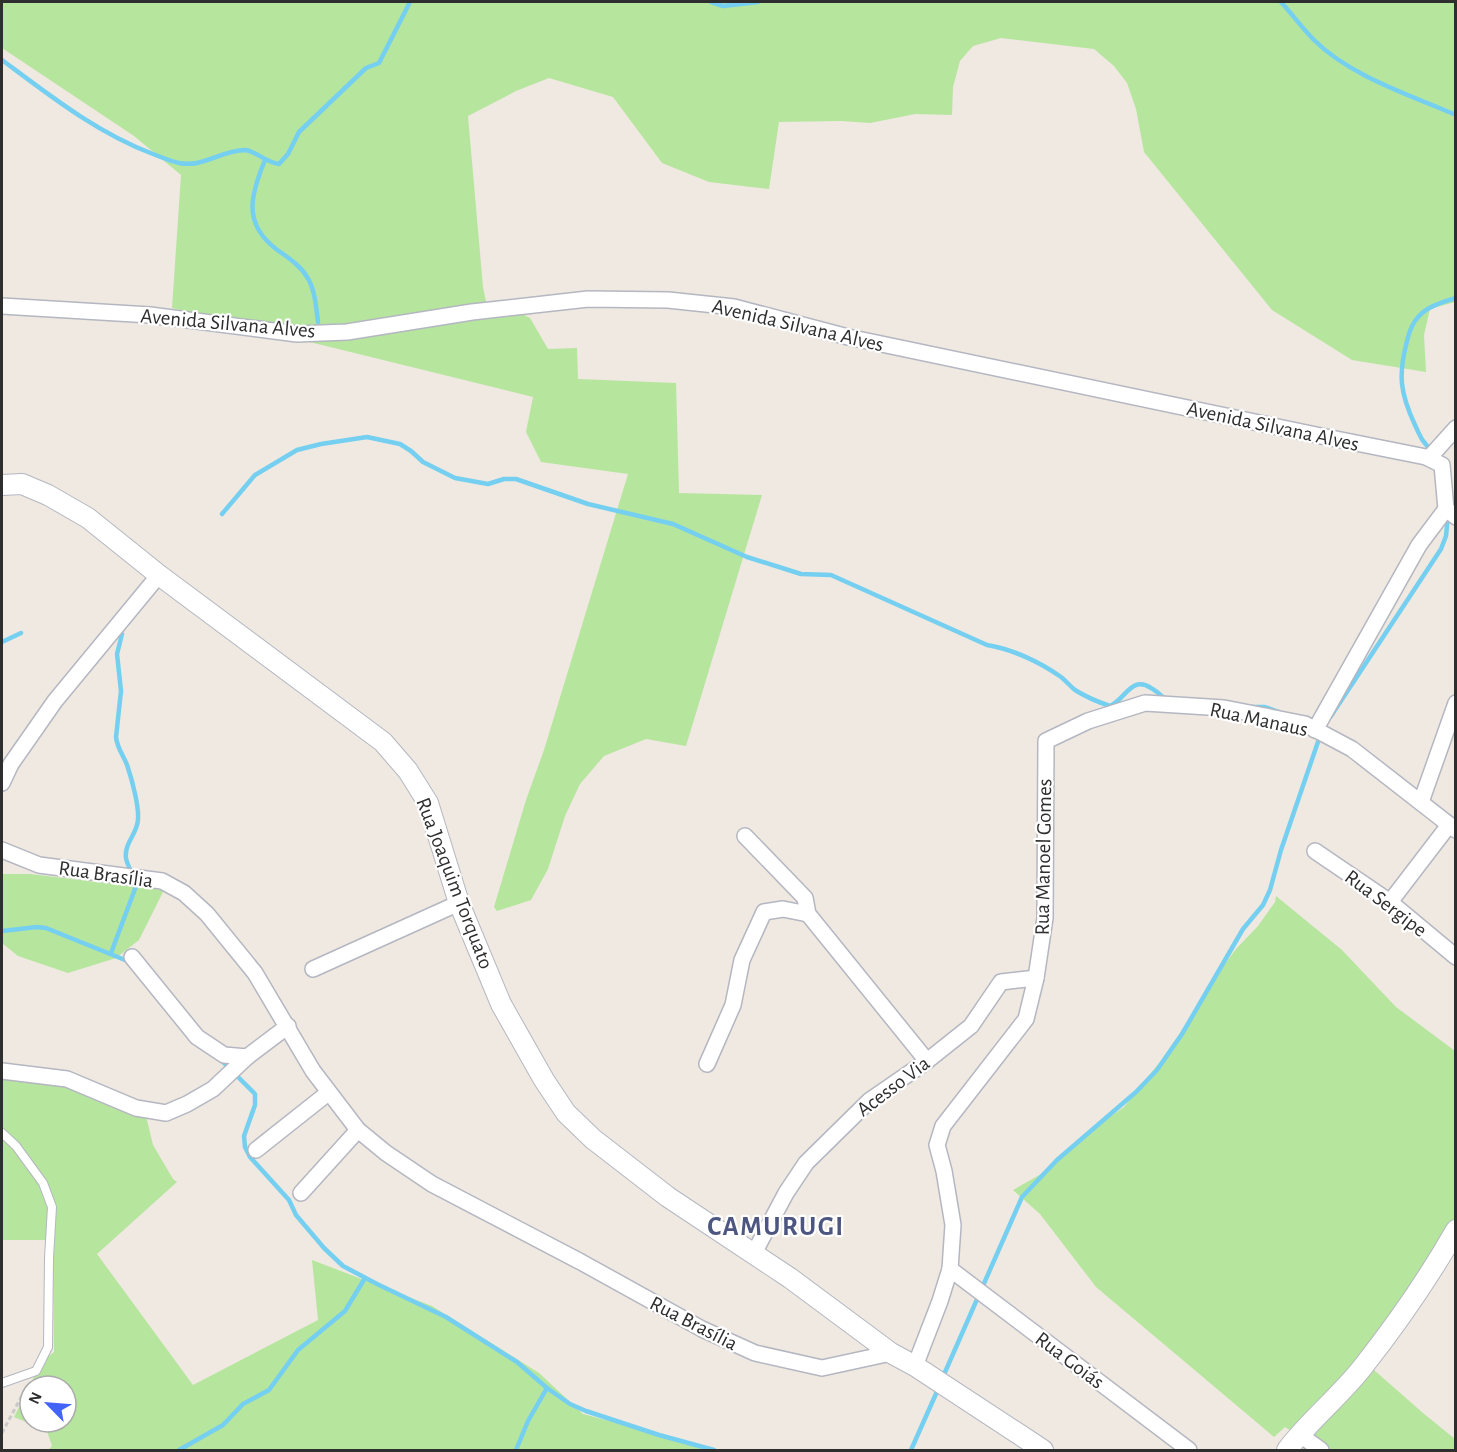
<svg xmlns="http://www.w3.org/2000/svg" width="1457" height="1452" viewBox="0 0 1457 1452" font-family="'Alegreya Sans',sans-serif">
<style>
.green{fill:#b6e59e;fill-rule:evenodd}
.lines{fill:none;stroke-linecap:round;stroke-linejoin:round}
.stream{stroke:#75cff0;stroke-width:4.5}
.service-casing{stroke:#b4b7c1;stroke-width:10}
.minor-casing{stroke:#b4b7c1;stroke-width:18}
.tertiary-casing{stroke:#b4b7c1;stroke-width:22}
.path{stroke:#c9c9c9;stroke-width:3;stroke-dasharray:4.5 3;stroke-linecap:butt}
.service{stroke:#fff;stroke-width:8}
.minor{stroke:#fff;stroke-width:15}
.tertiary{stroke:#fff;stroke-width:20}
.labels{text-anchor:middle;stroke-width:4.5;stroke-linejoin:round;paint-order:stroke}
.street-label{font-size:21px;fill:#2e2e2e;stroke:#fff}
.district-label{font-size:27px;font-weight:bold;letter-spacing:1.5px;fill:#4d5680;stroke:#fff}
</style>
<rect width="100%" height="100%" fill="#efe9e1"/>
<!-- green -->
<g class="green">
<path d="M2 2H1455V302L1430 309 1424 335 1426 372 1352 360 1272 310 1144 152 1136 109 1127 83 1114 66 1094 49 1001 38 973 46 960 61 953 87 952 115 915 114 870 123 841 121 779 122 769 189 709 182 662 163 613 97 549 78 516 91 468 116 483 287 487 307 522 314 530 318 548 349 577 348 578 379 676 383 679 493 762 495 686 746 646 739 604 756 580 784 565 816 548 869 531 900 497 911 494 907 526 800 544 750 628 474 541 462 526 432 533 397 172 308 181 175 134 136 2 48Z"/>
<path d="M2 874H30L164 890 139 940 116 958 68 973 18 956 2 943Z"/>
<path d="M1276 896 1342 950 1396 1007 1455 1051V1244L1374 1370 1423 1413 1455 1439V1450H1321L1285 1427 1274 1437 1096 1287 1040 1214 1013 1190 1043 1173 1100 1124 1124 1107 1159 1063 1190 1019 1207 988 1236 949 1258 926 1275 902Z"/>
<path d="M2 1074 32 1078 72 1089 92 1087 123 1094 138 1101 145 1112 153 1145 173 1179 177 1182 97 1254 193 1385 318 1320 312 1260 432 1306 539 1373 583 1414 717 1450H48L52 1446 47 1431 14 1417 42 1361 54 1352 53 1240H2ZM30 1386H66V1422H30Z"/>
</g>
<g class="lines">
<!-- stream -->
<g class="stream">
<path d="M711 2 723 6 758 2"/>
<path d="M1281 2C1292 14 1302 28 1314 40 1350 76 1410 95 1456 115"/>
<path d="M2 60C49 95 97 133 153 154 161 157 170 161 179 163 203 168 222 150 245 150 256 151 265 162 279 164L288 154 299 132 366 68 379 63 410 2"/>
<path d="M265 160C251 194 242 223 276 249 287 257 300 265 307 277 315 289 316 307 318 322"/>
<path d="M1433 451C1423 444 1420 436 1415 425 1400 393 1398 375 1407 341 1409 332 1412 323 1419 316 1428 306 1443 302 1456 298"/>
<path d="M222 514 255 475 297 450 321 444 367 437 400 444 411 451 423 462 455 478 488 484 504 479H516L588 504 673 524 747 557 801 574 831 575 987 645C1012 649 1040 662 1061 677 1066 681 1070 686 1075 690 1086 697 1098 702 1110 706 1125 700 1131 675 1151 688 1157 691 1161 696 1167 700"/>
<path d="M2 642 21 633"/>
<path d="M1252 707H1265L1279 712"/>
<path d="M1331 716 1441 549 1446 536 1448 515"/>
<path d="M2 931 37 927 46 928 130 962"/>
<path d="M111 953 135 889C137 877 128 870 126 858 124 843 138 833 138 819 139 806 132 780 128 768 125 757 117 749 116 737L121 691 117 654 122 634"/>
<path d="M221 1060 255 1094V1105L244 1136 245 1147 250 1157 289 1200 296 1215 324 1248 343 1266 377 1284 446 1317 517 1362 547 1388 570 1404 586 1411 659 1435 714 1450"/>
<path d="M942 1379 1022 1197 1057 1160 1136 1092 1157 1070 1182 1034 1243 929 1263 905 1270 890 1281 850 1320 736"/>
<path d="M179 1450 223 1425 243 1404 269 1390 298 1350 345 1311 365 1278"/>
<path d="M516 1450 528 1421 547 1388"/>
<path d="M911 1450 939 1387"/>
</g>
<defs>
<path id="service" d="M2 1133 16 1146 43 1183 52 1207 49 1258 48 1347 36 1371 2 1383"/>
<g id="minor">
<path d="M2 306 150 315 297 334 347 332 472 312 588 299 668 300 734 307 848 337 1321 436 1426 457 1442 465 1446 509 1456 517"/>
<path d="M1429 458 1456 428"/>
<path d="M1315 730 1419 545 1446 509"/>
<path d="M2 783 11 764 55 701 159 575"/>
<path d="M1421 802 1456 703"/>
<path d="M745 836 805 898 808 914 927 1061"/>
<path d="M2 850 39 865 162 881 184 893 207 914 255 973 313 1071 358 1130 386 1153 432 1184 581 1262 702 1329 755 1353 822 1368 891 1353"/>
<path d="M1315 851 1390 902 1456 957"/>
<path d="M1390 902 1449 825"/>
<path d="M132 957 197 1037 224 1055 247 1057"/>
<path d="M313 969 459 903"/>
<path d="M707 1064 733 1005 742 960 764 912 783 909 808 914"/>
<path d="M2 1071 67 1079 136 1108 166 1113 187 1104 213 1089 247 1057 288 1026"/>
<path d="M256 1150 328 1093"/>
<path d="M301 1193 358 1130"/>
<path d="M753 1255 786 1193 806 1163 869 1101 927 1061 971 1026 1001 982 1036 978"/>
<path d="M950 1269 1189 1450"/>
<path d="M915 1366 940 1301 950 1269 953 1225 944 1171 937 1145 943 1126 1026 1019 1036 978 1045 918 1046 741 1088 721 1145 703 1224 708 1305 724 1352 749 1456 830"/>
<path d="M1299 1434 1321 1450"/>
</g>
<g id="tertiary">
<path d="M2 485 22 484 48 495 88 518 159 575 383 742 408 771 428 803 459 903 501 1004 544 1080 566 1113 593 1139 668 1197 790 1278 891 1353 915 1366 1043 1450"/>
<path d="M1287 1450C1309 1421 1339 1397 1362 1368 1396 1325 1428 1279 1456 1230"/>
</g>
</defs>
<!-- service casing -->
<use href="#service" class="service-casing"/>
<!-- minor casing -->
<use href="#minor" class="minor-casing"/>
<!-- tertiary casing -->
<use href="#tertiary" class="tertiary-casing"/>
<!-- path -->
<path class="path" d="M2 1433 27 1386"/>
<!-- service -->
<use href="#service" class="service"/>
<!-- minor -->
<use href="#minor" class="minor"/>
<!-- tertiary -->
<use href="#tertiary" class="tertiary"/>
</g>
<g class="labels">
<!-- street labels -->
<g class="street-label">
<text transform="translate(228 323) rotate(5)" y="7">Avenida Silvana Alves</text>
<text transform="translate(798 325) rotate(13)" y="7">Avenida Silvana Alves</text>
<text transform="translate(1273 426) rotate(12)" y="7">Avenida Silvana Alves</text>
<text transform="translate(1259 719) rotate(12)" y="7">Rua Manaus</text>
<text transform="translate(1043 857) rotate(-89)" y="7">Rua Manoel Gomes</text>
<text transform="translate(106 874) rotate(8)" y="7">Rua Brasília</text>
<text transform="translate(455 883) rotate(69)" y="7">Rua Joaquim Torquato</text>
<text transform="translate(1386 903) rotate(37)" y="7">Rua Sergipe</text>
<text transform="translate(893 1086) rotate(-37)" y="7">Acesso Via</text>
<text transform="translate(694 1323) rotate(27)" y="7">Rua Brasília</text>
<text transform="translate(1070 1360) rotate(37)" y="7">Rua Goiás</text>
</g>
<!-- district labels -->
<g class="district-label">
<text x="776" y="1235">CAMURUGI</text>
</g>
</g>
<!-- border -->
<rect width="1457" height="1452" fill="none" stroke="#2e2e2e" stroke-width="6"/>
<!-- north arrow -->
<g transform="translate(48 1404) rotate(295)"><circle r="28" fill="#ffffff" stroke="#ababab" stroke-width="1.5"/>
<path d="M0-4.5L10 22L0 15L-10 22Z" fill="#4264fb"/>
<text y="-9" font-size="16" font-weight="bold" text-anchor="middle" fill="#2e2e2e">N</text>
</g>
</svg>
